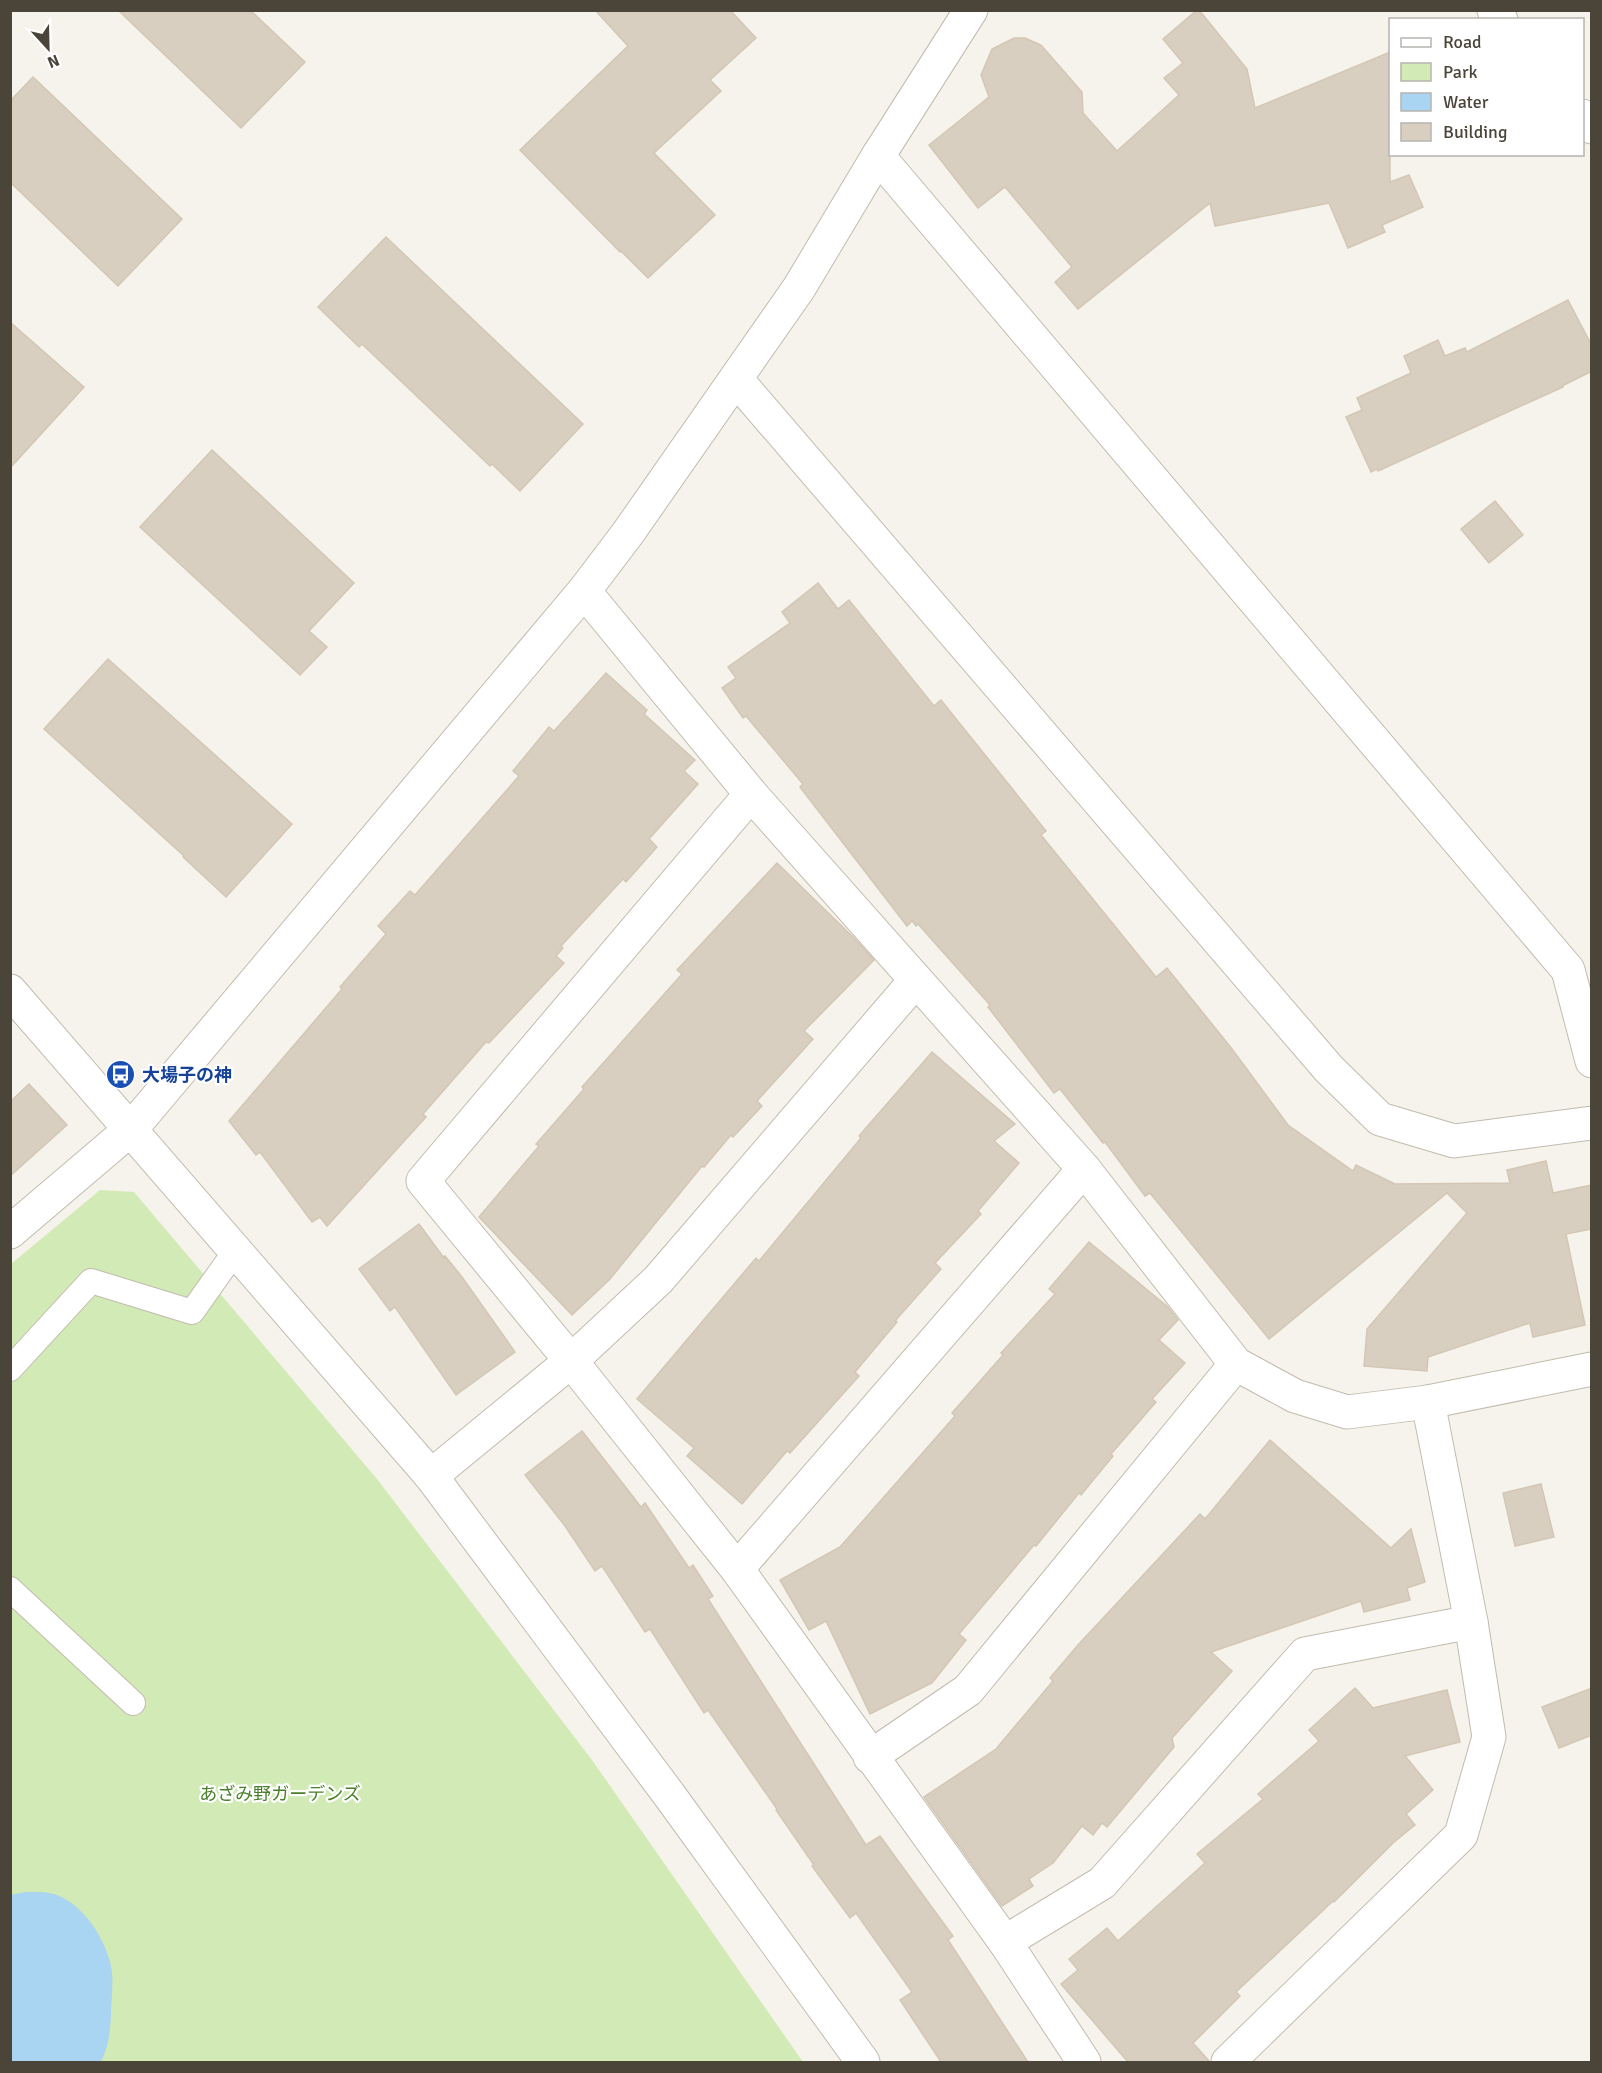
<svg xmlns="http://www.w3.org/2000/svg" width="1602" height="2073" viewBox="0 0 1602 2073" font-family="Signika,'Noto Sans JP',sans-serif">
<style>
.green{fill:#d2eab5}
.water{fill:#a9d4f2}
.building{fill:#d8cfc1;stroke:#d3c7b4;stroke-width:1.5}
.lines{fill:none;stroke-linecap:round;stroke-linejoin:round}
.service-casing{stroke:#c2bbae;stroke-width:26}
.minor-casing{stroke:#c2bbae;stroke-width:35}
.tertiary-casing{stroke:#c2bbae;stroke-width:35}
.service{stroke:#fff;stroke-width:24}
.minor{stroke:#fff;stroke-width:33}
.tertiary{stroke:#fff;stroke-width:33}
.labels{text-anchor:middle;stroke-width:4.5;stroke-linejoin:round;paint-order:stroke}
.transit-label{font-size:18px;font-weight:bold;fill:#164399;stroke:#fff;text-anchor:start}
.park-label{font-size:18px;fill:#4a7f2a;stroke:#fff}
</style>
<rect width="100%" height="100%" fill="#f6f3ec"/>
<!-- green -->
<path class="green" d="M100 1190 134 1192 377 1479 592 1760 803 2062H11V1264Z"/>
<!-- water -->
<path class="water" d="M25 1892C36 1892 47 1891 57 1895 84 1906 103 1936 110 1962 114 1977 112 1993 111 2009 111 2028 109 2045 101 2062H11V1895Z"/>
<!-- building -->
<g class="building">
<path d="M118 10H250L305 62 241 128Z"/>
<path d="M595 10H730L756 38 710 80 721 91 654 153 715 215 648 278 621 251 620 252 520 150 628 46Z"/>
<path d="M1197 10H1199L1247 69 1255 108 1390 52V182L1409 175 1423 207 1382 225 1385 232 1348 248 1329 203 1215 226 1210 203 1078 309 1055 282 1072 267 1005 187 978 208 929 145 989 97 981 75 992 49 1014 38H1025L1041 45 1082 92 1083 113 1117 151 1179 95 1164 78 1183 63 1163 39Z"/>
<path d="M33 77 182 219 118 286 10 182V101Z"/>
<path d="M386 237 583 424 520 491 492 464 490 466 362 344 359 347 318 307Z"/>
<path d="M1568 300 1592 346V371L1562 386 1563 387 1378 471 1377 469 1371 472 1346 417 1362 410 1357 398 1411 373 1404 356 1438 340 1445 356 1465 348 1467 352Z"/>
<path d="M10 322 84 387 10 468Z"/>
<path d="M212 450 354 583 309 631 327 647 300 675 140 527Z"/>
<path d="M1495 501 1523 535 1489 563 1461 529Z"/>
<path d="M818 583 838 609 849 600 934 706 941 700 1046 831 1041 835 1156 977 1167 968 1232 1049 1288 1125 1353 1171 1356 1165 1395 1184 1510 1183 1507 1170 1546 1161 1553 1193 1592 1185V1229L1566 1234 1585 1325 1533 1337 1530 1323 1428 1357 1427 1371 1364 1366 1367 1329 1467 1213 1447 1193 1269 1339 1150 1193 1145 1196 1105 1142 1103 1143 1060 1089 1054 1093 988 1007 990 1005 918 924 916 926 912 921 907 926 800 787 803 784 746 716 743 718 722 688 736 678 728 667 790 623 782 612Z"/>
<path d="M108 659 292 824 226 897 183 857 184 856 44 729Z"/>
<path d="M606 673 647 710 644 714 695 760 684 771 698 784 649 839 657 847 626 882 623 879 561 946 563 948 556 956 564 963 489 1043 486 1042 423 1114 426 1117 327 1226 320 1217 312 1222 260 1152 256 1155 229 1121 342 989 340 987 386 934 378 926 410 891 415 895 519 776 513 771 549 727 554 731Z"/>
<path d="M777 863 853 937 874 960 804 1031 813 1039 757 1101 762 1106 733 1137 731 1135 704 1167 702 1166 610 1279 572 1315 479 1217 539 1146 536 1144 584 1089 582 1087 682 974 677 970Z"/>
<path d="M932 1052 1015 1124 994 1141 1019 1163 978 1211 981 1214 935 1263 941 1269 895 1321 897 1322 855 1372 859 1376 790 1453 787 1451 742 1504 687 1456 694 1448 637 1399 756 1258 759 1261 861 1138 859 1136Z"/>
<path d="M29 1084 67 1125 10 1176V1102Z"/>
<path d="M419 1224 444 1258 445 1256 462 1277 515 1352 456 1395 395 1307 390 1311 359 1269Z"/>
<path d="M1089 1242 1168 1307 1178 1320 1159 1340 1185 1363 1152 1399 1156 1402 1111 1454 1113 1456 1081 1495 1079 1493 1036 1546 1034 1545 959 1634 966 1640 932 1683 870 1714 826 1621 809 1630 780 1580 840 1547 955 1416 952 1413 1003 1355 1001 1353 1055 1294 1049 1289Z"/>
<path d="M582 1431 641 1507 645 1503 689 1568 693 1565 713 1596 708 1599 866 1845 880 1836 953 1936 948 1940 1028 2062H941L900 2000 912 1992 856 1913 850 1918 812 1866 814 1865 776 1810 777 1809 708 1710 704 1713 650 1629 645 1632 602 1566 595 1571 565 1526 525 1475Z"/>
<path d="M1270 1440 1391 1548 1411 1529 1425 1582 1407 1588 1410 1600 1364 1612 1361 1601 1211 1652 1232 1671 1172 1738 1174 1747 1107 1827 1102 1823 1093 1835 1082 1826 1053 1863 1029 1879 1033 1886 1002 1906 924 1797 996 1749 1053 1681 1050 1678 1078 1645 1200 1514 1205 1519Z"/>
<path d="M1541 1484 1554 1537 1515 1546 1503 1493Z"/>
<path d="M1355 1688 1373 1708 1447 1690 1460 1742 1405 1756 1433 1790 1406 1814 1415 1825 1393 1843 1334 1902 1333 1901 1236 1992 1240 1996 1193 2043 1210 2062H1128L1061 1984 1078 1970 1069 1959 1107 1928 1118 1941 1205 1863 1197 1854 1263 1799 1258 1794 1319 1741 1309 1730Z"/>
<path d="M1592 1688V1735L1559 1748 1542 1707Z"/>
</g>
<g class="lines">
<defs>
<g id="service">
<path d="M10 1369 91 1281 192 1312 236 1250"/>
<path d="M10 1589 133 1703"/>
</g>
<g id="minor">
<path d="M878 156 1568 970 1592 1061"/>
<path d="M736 379 1329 1069 1380 1119 1454 1141 1592 1123"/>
<path d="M584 591 751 794 1084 1169 1236 1364 1295 1396 1347 1412 1428 1402 1592 1369"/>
<path d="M751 794 423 1181 571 1361 737 1569 1005 1942 1084 2062"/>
<path d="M10 1232 131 1129 584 591 628 533 799 288 878 156 971 10"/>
<path d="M431 1476 571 1361 658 1280 916 980"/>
<path d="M737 1569 1084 1169"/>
<path d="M870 1757 968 1690 1236 1364"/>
<path d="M1005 1942 1102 1883 1305 1654 1471 1622"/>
<path d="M1228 2062 1461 1835 1489 1737 1471 1622 1428 1402"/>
</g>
<g id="tertiary">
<path d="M1494 10 1501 20"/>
<path d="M1582 116 1592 127"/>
<path d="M10 991 431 1476 670 1796 863 2062"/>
</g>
</defs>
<!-- service casing -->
<use href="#service" class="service-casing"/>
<!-- minor casing -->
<use href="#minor" class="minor-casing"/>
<!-- tertiary casing -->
<use href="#tertiary" class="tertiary-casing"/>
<!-- service -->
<use href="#service" class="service"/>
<!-- minor -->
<use href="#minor" class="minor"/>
<!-- tertiary -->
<use href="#tertiary" class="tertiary"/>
</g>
<!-- icons -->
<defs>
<symbol id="bus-disc" viewBox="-11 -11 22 22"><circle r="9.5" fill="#1a4fb4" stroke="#fff"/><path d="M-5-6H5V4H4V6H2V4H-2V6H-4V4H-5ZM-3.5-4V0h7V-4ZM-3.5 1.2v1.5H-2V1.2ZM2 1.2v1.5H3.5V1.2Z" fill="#fff"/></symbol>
</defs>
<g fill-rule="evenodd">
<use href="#bus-disc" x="104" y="1058" width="33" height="33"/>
</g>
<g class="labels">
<!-- transit labels -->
<g class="transit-label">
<text x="142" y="1081">大場子の神</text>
</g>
<!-- park labels -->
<g class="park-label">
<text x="280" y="1800">あざみ野ガーデンズ</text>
</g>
</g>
<!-- border -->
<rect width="1602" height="2073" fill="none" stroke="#4b4439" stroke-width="24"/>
<!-- legend -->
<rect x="1389" y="18" width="195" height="138" fill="#ffffff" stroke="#b7b4b0" stroke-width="1.5"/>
<rect x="1401" y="38" width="30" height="9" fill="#ffffff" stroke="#b7b4b0" stroke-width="1.5"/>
<text x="1443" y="48" font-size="18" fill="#4b4439">Road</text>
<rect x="1401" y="63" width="30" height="18" fill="#d2eab5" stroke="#b7b4b0" stroke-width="1.5"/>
<text x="1443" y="78" font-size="18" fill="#4b4439">Park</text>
<rect x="1401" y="93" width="30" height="18" fill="#a9d4f2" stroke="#b7b4b0" stroke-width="1.5"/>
<text x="1443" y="108" font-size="18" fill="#4b4439">Water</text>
<rect x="1401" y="123" width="30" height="18" fill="#d8cfc1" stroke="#b7b4b0" stroke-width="1.5"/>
<text x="1443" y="138" font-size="18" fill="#4b4439">Building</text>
<!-- north arrow -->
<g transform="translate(48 48) rotate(158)" stroke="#ffffff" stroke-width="4.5" paint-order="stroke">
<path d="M0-4.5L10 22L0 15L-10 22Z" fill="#4b4439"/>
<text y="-9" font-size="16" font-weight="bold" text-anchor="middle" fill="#4b4439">N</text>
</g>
</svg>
